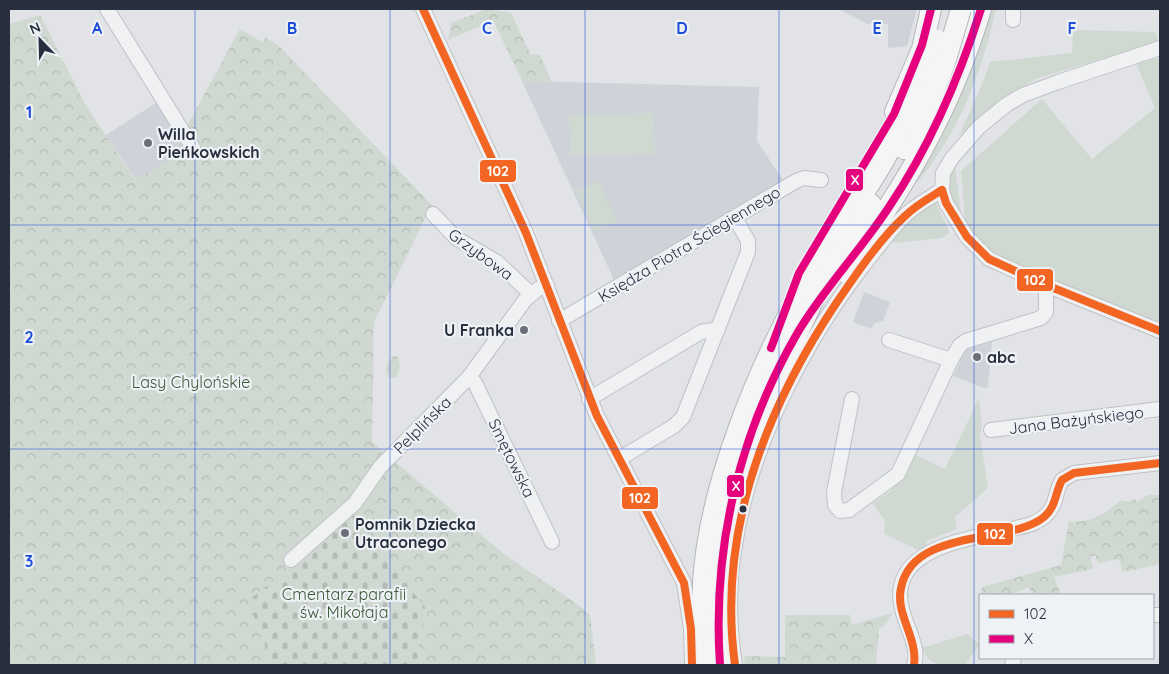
<svg xmlns="http://www.w3.org/2000/svg" width="1169" height="674" viewBox="0 0 1169 674" font-family="Quicksand,sans-serif">
<style>
.built{fill:#cfd2d9}
.grass{fill:#d0d9d1}
.forest{fill:url(#forest-crowns)}
.cemetery{fill:url(#cemetery-stones)}
.park{fill:url(#park-tufts)}
.lines{fill:none;stroke-linecap:round;stroke-linejoin:round}
.minor-casing{stroke:#bfc1c4;stroke-width:16}
.highway-casing{stroke:#b3b6ba;stroke-width:22}
.minor{stroke:#f0f1f2;stroke-width:14}
.highway{stroke:#f5f5f6;stroke-width:20}
.highway-bridge-casing{stroke:#b3b6ba;stroke-width:22;stroke-linecap:butt}
.highway-bridge{stroke:#f5f5f6;stroke-width:20}
.bus-1-casing{stroke:#eef1f5;stroke-width:11}
.bus-2-casing{stroke:#eef1f5;stroke-width:11}
.bus-1{stroke:#f26522;stroke-width:8}
.bus-2{stroke:#e5007d;stroke-width:8}
.grid{fill:none;stroke:#1d4ed8;stroke-width:1;stroke-opacity:0.55}
.poi-dot{fill:#696e79;stroke:#eef1f5;stroke-width:2}
.bus-dot{fill:#282f3e;stroke:#eef1f5;stroke-width:2}
.labels{text-anchor:middle;stroke-width:4.5;stroke-linejoin:round;paint-order:stroke}
.poi-label{font-size:16px;font-weight:bold;fill:#282f3e;stroke:#eef1f5;text-anchor:start}
.street-label{font-size:16px;fill:#282f3e;stroke:#eef1f5}
.park-label{font-size:16px;fill:#3a5a36;stroke:#eef1f5}
.grid-label{font-size:16px;text-anchor:middle;font-weight:bold;fill:#1d4ed8;stroke:#eef1f5;stroke-width:4.5;stroke-linejoin:round;paint-order:stroke}
.line-badge{stroke:#eef1f5;stroke-width:2}
.badge-label{font-size:14px;text-anchor:middle;font-weight:bold;fill:#fff}
</style>
<defs>
<pattern id="forest-crowns" width="20" height="18" patternUnits="userSpaceOnUse" patternTransform="scale(1.25)"><rect width="20" height="18" fill="#d0d9d1"/><path d="M2 6a3 3 0 1 1 6 0M12 15a3 3 0 1 1 6 0" fill="none" stroke="#b3bbb4"/></pattern>
<pattern id="cemetery-stones" width="16" height="16" patternUnits="userSpaceOnUse" patternTransform="scale(1.25)"><rect width="16" height="16" fill="#d0d9d1"/><path d="M2 7V4a2 2 0 0 1 4 0v3zM10 15v-3a2 2 0 0 1 4 0v3z" fill="#b3bbb4"/></pattern>
<pattern id="park-tufts" width="24" height="20" patternUnits="userSpaceOnUse" patternTransform="scale(1.25)"><rect width="24" height="20" fill="#d0d9d1"/><path d="M3 7l-1-3M5 7V3M7 7l1-3M15 17l-1-3M17 17v-4M19 17l1-3" fill="none" stroke="#b3bbb4"/></pattern>
</defs>
<rect width="100%" height="100%" fill="#e1e3e6"/>
<!-- built -->
<g class="built">
<path d="M838 9H917L907 46 888 48V24H868Z"/>
<path d="M522 81 759 87 757 141 783 180 615 282Z"/>
<path d="M159 101 188 149 136 180 106 135Z"/>
<path d="M864 292 890 302 883 321 875 323 871 329 853 322Z"/>
<path d="M992 342 988 387 984 388 953 376 966 350Z"/>
</g>
<!-- grass -->
<g class="grass">
<path d="M990 9H996C984 63 964 119 931 165 923 177 912 186 902 196 940 136 974 78 990 9Z"/>
<path d="M1073 30 1155 32 1159 42 1038 78 1000 99 959 136 983 82 990 62 1072 53Z"/>
<path d="M1160 58V323L997 257 966 233 961 171 1042 99 1092 159 1155 108 1136 63Z"/>
<path d="M654 113 655 154 570 156 569 115Z"/>
<path d="M955 166 961 213 960 215C950 198 944 184 955 166Z"/>
<path d="M599 181 617 221 594 231 576 191Z"/>
<path d="M936 203 950 233 941 238 894 243 892 241 916 214Z"/>
<path d="M979 398 982 426 980 436 988 488 955 517 957 529 926 541 927 546 920 551 884 534 885 521 873 503C897 489 903 479 914 454L945 469Z"/>
<path d="M967 634 980 644 965 665C945 665 930 669 922 648Z"/>
</g>
<!-- forest -->
<g class="forest">
<path d="M487 9 511 13 531 55H540L552 82 522 81 493 20 448 40 451 23Z"/>
<path d="M40 15 85 104 135 180 188 149 181 137 240 29 264 43 265 37 279 46 432 205 374 322 372 442 504 554 584 609 590 615 596 665H421L422 660 417 650 427 610 354 516 304 557 272 661 273 665H9V24Z"/>
<path d="M1148 495H1160V564L1123 572 1119 559 1098 563 1095 555 1090 557 1093 569 1054 577 1061 595H1032L1029 587 1009 595H981L982 587 1061 565 1069 521C1088 524 1107 514 1120 500L1127 502 1135 499 1136 502Z"/>
<path d="M893 613 884 626 879 628 876 665H745L744 656 785 657V615H850L852 625Z"/>
</g>
<!-- cemetery -->
<path class="cemetery" d="M354 515 427 610 417 650 422 660 421 665H273L248 601Z"/>
<!-- park -->
<path class="park" d="M394 356 398 357 400 368 396 378H390C383 371 386 362 394 356Z"/>
<g class="lines">
<defs>
<g id="minor">
<path d="M107 9 193 148"/>
<path d="M423 9 526 233 597 416 684 583 691 629 692 665"/>
<path d="M1013 20V9"/>
<path d="M1160 48 1058 82 1023 95 1006 105 979 127 952 158 943 173 942 190 946 203 967 237 989 259 1046 285 1160 331"/>
<path d="M433 214 456 238 497 262 531 294"/>
<path d="M559 321 796 181 804 178 821 180"/>
<path d="M889 340 951 360"/>
<path d="M469 377 475 383 552 542"/>
<path d="M589 399 701 332 718 329"/>
<path d="M852 399 834 492 835 505 840 511 849 510 898 474 951 360 960 345 966 341 1041 318 1046 312V285"/>
<path d="M991 430 1160 409"/>
<path d="M619 459 674 426 683 417 748 252V241L735 218"/>
<path d="M291 560 355 503 380 467 469 377 525 300 538 289 547 285"/>
<path d="M1153 615H1160"/>
<path d="M735 665C729 625 728 585 735 545 750 444 808 335 870 257 883 241 895 223 910 211 920 203 931 197 942 190"/>
<path d="M914 665C923 640 889 610 904 577 920 543 980 537 1012 529 1024 526 1038 524 1047 514 1057 505 1055 491 1062 480L1074 473 1160 463"/>
<path d="M1012 665 1014 658"/>
</g>
<g id="highway">
<path d="M895 112 922 49 931 9"/>
<path d="M904 149 929 105"/>
<path d="M843 272C904 189 952 108 981 9"/>
<path d="M706 665C704 638 702 610 703 582 709 485 758 368 805 284 830 238 864 198 888 153 898 135 906 116 915 98"/>
<path d="M720 665C706 548 746 435 798 332 807 315 814 297 823 281 838 255 855 230 871 204"/>
</g>
</defs>
<!-- minor casing -->
<use href="#minor" class="minor-casing"/>
<!-- highway casing -->
<use href="#highway" class="highway-casing"/>
<!-- minor -->
<use href="#minor" class="minor"/>
<!-- highway -->
<use href="#highway" class="highway"/>
<defs>
<g id="highway-bridge">
<path d="M915 98 938 40"/>
<path d="M929 105 945 63 961 9"/>
</g>
</defs>
<!-- highway-bridge casing -->
<use href="#highway-bridge" class="highway-bridge-casing"/>
<!-- highway-bridge -->
<use href="#highway-bridge" class="highway-bridge"/>
<defs>
<g id="bus-1">
<path d="M423 9 526 233 597 416 684 583 691 629 692 665"/>
<path d="M942 190 946 203 967 237 989 259 1046 285 1160 331"/>
<path d="M735 665C717 533 764 411 837 302 857 273 879 240 905 216 916 205 929 198 942 190"/>
<path d="M914 665C918 638 895 614 901 588 913 527 1010 545 1044 517 1056 507 1055 493 1062 480L1074 473 1160 463"/>
</g>
<g id="bus-2">
<path d="M771 348 799 273 894 114 922 45 931 9"/>
<path d="M720 665C712 549 739 433 798 332 824 288 861 250 889 207 930 146 959 79 981 9"/>
</g>
</defs>
<!-- bus-1 casing -->
<use href="#bus-1" class="bus-1-casing"/>
<!-- bus-2 casing -->
<use href="#bus-2" class="bus-2-casing"/>
<!-- bus-1 -->
<use href="#bus-1" class="bus-1"/>
<!-- bus-2 -->
<use href="#bus-2" class="bus-2"/>
</g>
<!-- grid -->
<path class="grid" d="M195 9V665M390 9V665M585 9V665M779 9V665M974 9V665M9 225H1160M9 449H1160"/>
<!-- markers -->
<g class="poi-dot">
<circle cx="148" cy="143" r="5"/>
<circle cx="524" cy="330" r="5"/>
<circle cx="977" cy="357" r="5"/>
<circle cx="345" cy="533" r="5"/>
</g>
<circle class="bus-dot" cx="743" cy="509" r="4.5"/>
<g class="labels">
<!-- poi labels -->
<g class="poi-label">
<text x="158" y="140">Willa<tspan x="158" dy="18">Pieńkowskich</tspan></text>
<text x="514" y="336" text-anchor="end">U Franka</text>
<text x="987" y="363">abc</text>
<text x="355" y="530">Pomnik Dziecka<tspan x="355" dy="18">Utraconego</tspan></text>
</g>
<!-- street labels -->
<g class="street-label">
<text transform="translate(689 244) rotate(-31)" y="6">Księdza Piotra Ściegiennego</text>
<text transform="translate(481 254) rotate(36)" y="6">Grzybowa</text>
<text transform="translate(1076 420) rotate(-7)" y="6">Jana Bażyńskiego</text>
<text transform="translate(422 425) rotate(-45)" y="6">Pelplińska</text>
<text transform="translate(512 458) rotate(64)" y="6">Smętowska</text>
</g>
<!-- park labels -->
<g class="park-label">
<text x="191" y="388">Lasy Chylońskie</text>
<text x="344" y="600">Cmentarz parafii<tspan x="344" dy="18">św. Mikołaja</tspan></text>
</g>
</g>
<g class="grid-label">
<text x="97" y="34">A</text>
<text x="292" y="34">B</text>
<text x="487" y="34">C</text>
<text x="682" y="34">D</text>
<text x="877" y="34">E</text>
<text x="1072" y="34">F</text>
<text x="29" y="118">1</text>
<text x="29" y="343">2</text>
<text x="29" y="567">3</text>
</g>
<g class="line-badge">
<rect x="479" y="159" width="38" height="24" rx="5" fill="#f26522"/>
<rect x="845" y="168" width="19" height="24" rx="5" fill="#e5007d"/>
<rect x="1016" y="268" width="38" height="24" rx="5" fill="#f26522"/>
<rect x="726" y="474" width="19" height="24" rx="5" fill="#e5007d"/>
<rect x="621" y="486" width="38" height="24" rx="5" fill="#f26522"/>
<rect x="976" y="522" width="38" height="24" rx="5" fill="#f26522"/>
</g>
<g class="badge-label">
<text x="498" y="176">102</text>
<text x="855" y="185">X</text>
<text x="1035" y="285">102</text>
<text x="736" y="491">X</text>
<text x="640" y="503">102</text>
<text x="995" y="539">102</text>
</g>
<!-- border -->
<rect width="1169" height="674" fill="none" stroke="#282f3e" stroke-width="20"/>
<!-- legend -->
<rect x="979" y="594" width="175" height="65" fill="#eef1f5" stroke="#9fa3ac"/>
<rect x="989" y="610" width="25" height="8" fill="#f26522" stroke="#9fa3ac"/>
<text x="1024" y="619" font-size="15" fill="#282f3e">102</text>
<rect x="989" y="635" width="25" height="8" fill="#e5007d" stroke="#9fa3ac"/>
<text x="1024" y="644" font-size="15" fill="#282f3e">X</text>
<!-- north arrow -->
<g transform="translate(40 40) rotate(337)" stroke="#eef1f5" stroke-width="4" paint-order="stroke">
<path d="M0-4L9 19L0 12L-9 19Z" fill="#282f3e"/>
<text y="-8" font-size="14" font-weight="bold" text-anchor="middle" fill="#282f3e">N</text>
</g>
</svg>
